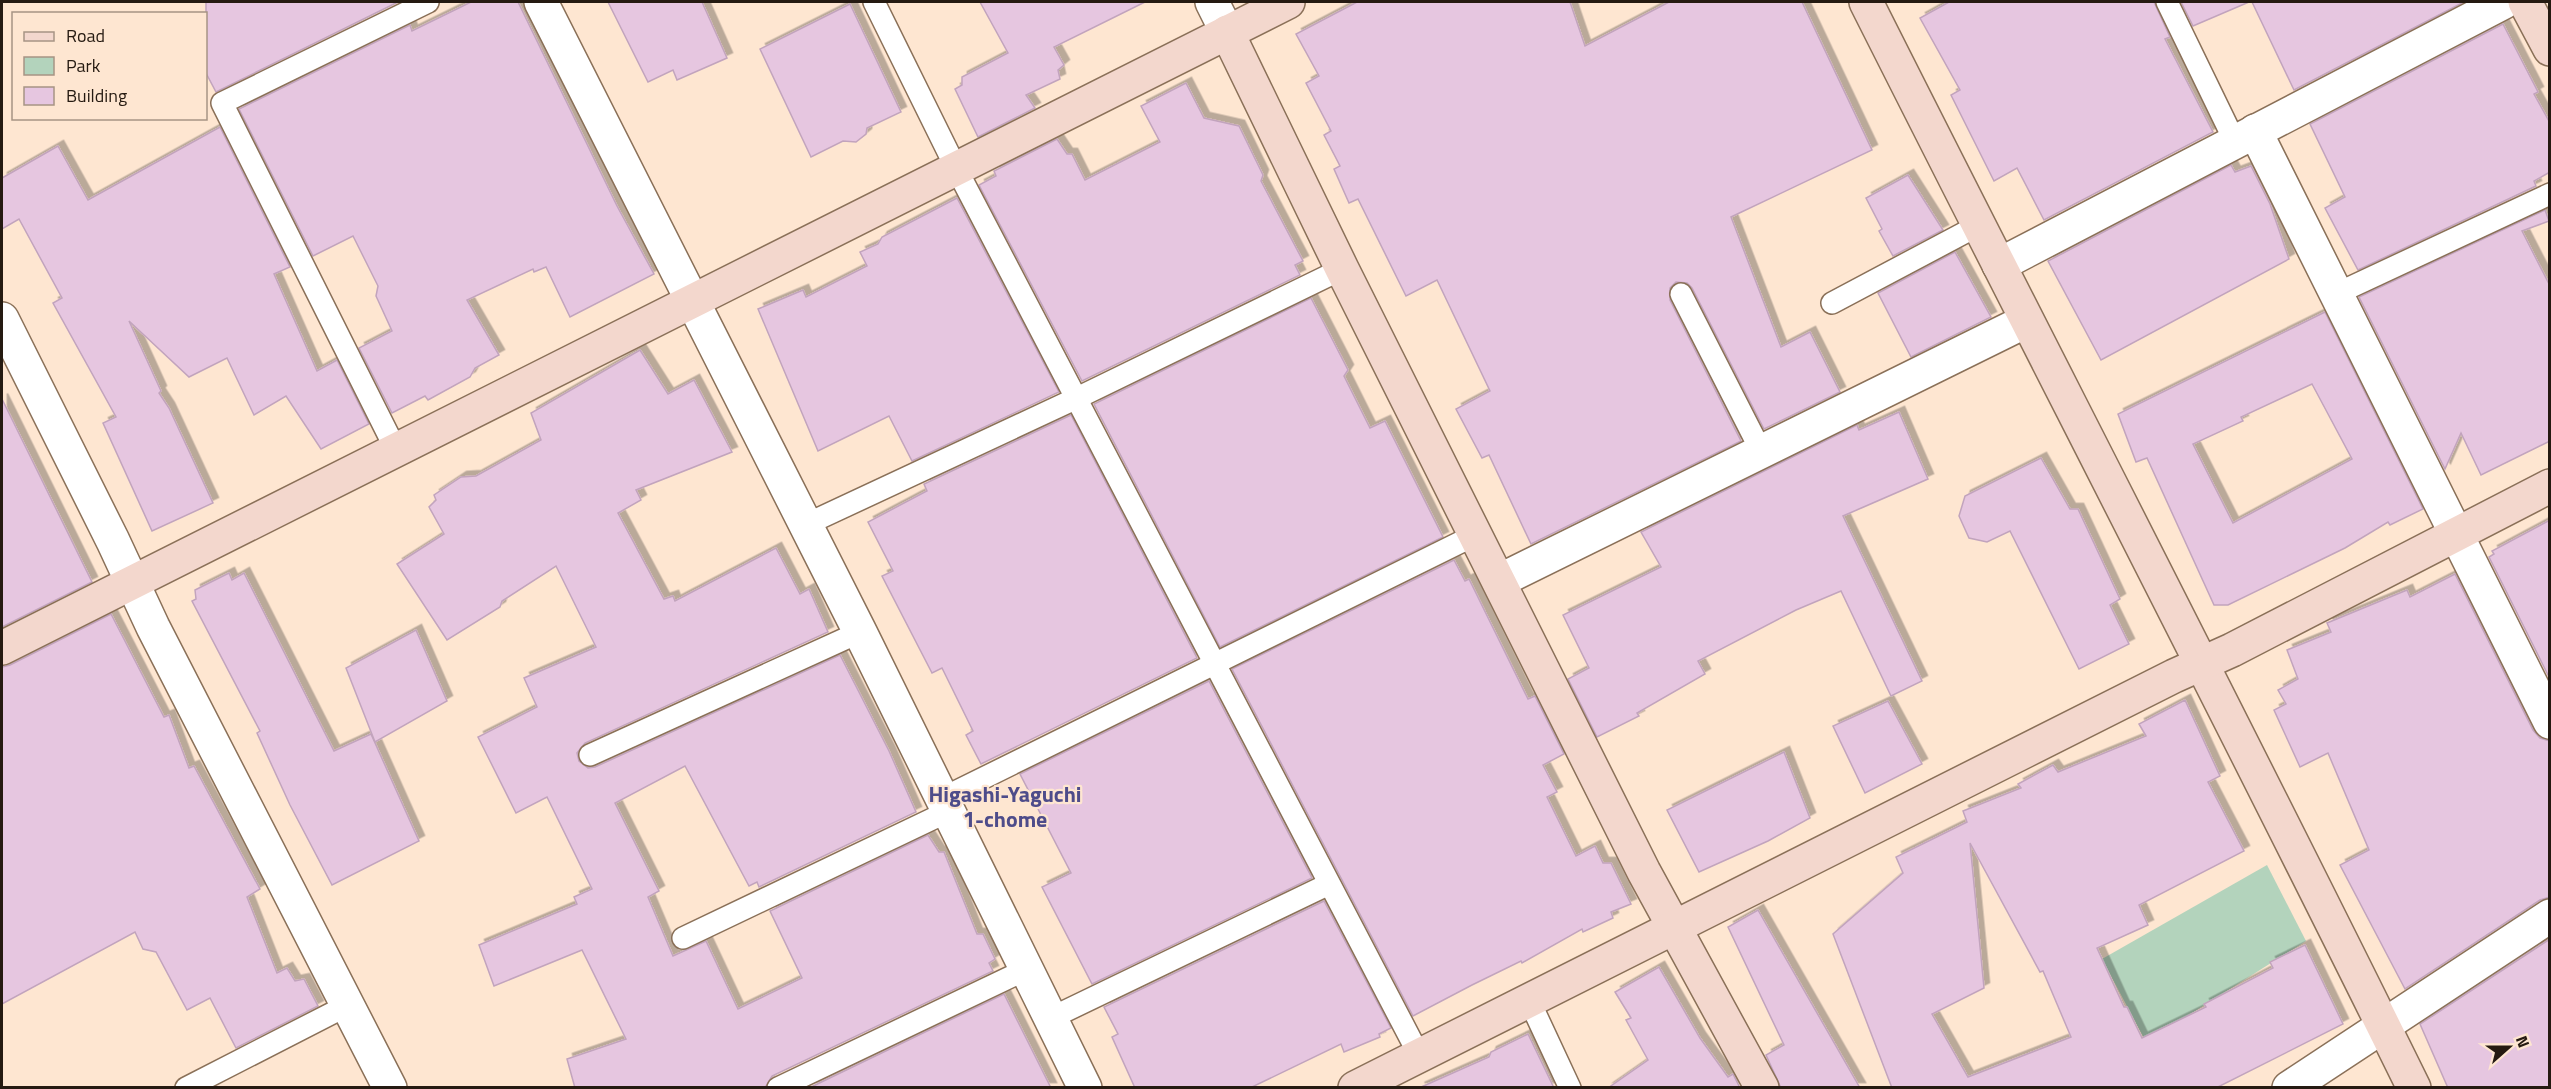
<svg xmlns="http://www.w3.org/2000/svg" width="2551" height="1089" viewBox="0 0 2551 1089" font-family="'Titillium Web',sans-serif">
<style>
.green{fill:#b3d3bc}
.building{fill:#e6c6e0;stroke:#c2a4bd;stroke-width:1.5;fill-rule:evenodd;filter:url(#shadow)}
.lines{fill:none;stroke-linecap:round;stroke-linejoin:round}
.lane-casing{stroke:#8a7058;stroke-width:24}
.street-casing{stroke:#8a7058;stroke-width:36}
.secondary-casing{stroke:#8a7058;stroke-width:36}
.lane{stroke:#fff;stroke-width:21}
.street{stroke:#fff;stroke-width:33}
.secondary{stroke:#f3d7cd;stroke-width:33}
.labels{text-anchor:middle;stroke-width:4.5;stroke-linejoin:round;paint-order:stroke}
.neighbourhood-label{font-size:22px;font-weight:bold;fill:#4e4c8a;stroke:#fee6d1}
</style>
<defs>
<filter id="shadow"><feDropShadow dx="5.5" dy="-5.5" stdDeviation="0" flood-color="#0004"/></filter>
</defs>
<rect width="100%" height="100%" fill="#fee6d1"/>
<!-- green -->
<path class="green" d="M2267 865 2306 941 2146 1042 2102 959Z"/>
<!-- building -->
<g class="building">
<path d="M206 2H398L216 92 206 73Z"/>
<path d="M471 2H518L617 206 654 274 570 317 546 267 534 272 533 269 467 300 499 355 475 368 470 377 428 400 425 396 392 413 359 348 392 331 376 296 378 286 353 236 313 256 239 109 410 25 412 31Z"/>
<path d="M608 2H702L727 58 677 80 673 70 648 82Z"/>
<path d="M980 2H1145L1054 47 1064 65 1058 70 1060 79 1026 95 1035 108 978 137 955 89 962 85V77L1008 53Z"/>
<path d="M1357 2H1570L1585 46 1669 2H1802L1872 150 1731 217 1781 347 1810 332 1840 392 1764 429 1692 288 1687 283 1676 282 1670 288V300L1741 441 1531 544 1489 455 1482 458 1456 409 1490 391 1437 280 1406 296 1358 199 1349 203 1334 169 1340 166 1324 135 1331 131 1306 83 1319 76 1296 34Z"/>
<path d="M1949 2H2154L2170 37 2165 39 2213 132 2044 220 2017 168 1994 181 1951 95 1960 90 1920 18Z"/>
<path d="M2181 2H2249L2193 26Z"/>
<path d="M2252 2H2464L2294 90Z"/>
<path d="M850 4 901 112 867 128 866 134 856 142 843 141 811 157 760 49Z"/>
<path d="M2503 24 2538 92 2534 94 2550 123V172L2534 181 2536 186 2358 270 2325 208 2345 197 2310 124Z"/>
<path d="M1186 83 1204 118 1239 126 1263 175 1261 181 1303 261 1295 265 1300 275 1082 381 979 185 996 176 994 171 1057 139 1067 154H1072L1085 180 1160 142 1141 106Z"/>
<path d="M220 127 290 267 274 274 317 371 337 360 369 424 321 449 286 396 254 415 227 358 189 377 129 321 161 391 159 393 169 408 213 503 152 531 103 423 116 417 53 303 62 298 19 219 2 229V178L58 146 88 200Z"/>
<path d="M2231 165 2235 172 2251 166 2270 204 2289 259 2101 360 2048 261Z"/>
<path d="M1908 175 1943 230 1893 256 1879 231 1882 229 1866 198Z"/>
<path d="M957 198 1059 392 912 461 889 416 818 451 758 309 803 290 806 297 867 266 860 252 878 244 882 237Z"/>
<path d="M2545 210 2549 221 2522 231 2550 286V441L2481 475 2461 433 2445 469 2359 297Z"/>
<path d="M1955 252 1991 317 1911 357 1878 293Z"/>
<path d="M1311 298 1348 370 1344 376 1370 428 1385 421 1443 537 1220 647 1094 404Z"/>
<path d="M2325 312 2423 509 2390 525 2388 522 2345 548 2228 605H2214L2147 458 2136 462 2118 414ZM2312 384 2352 459 2233 523 2193 444 2243 421 2241 417Z"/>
<path d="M640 350 668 394 694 380 732 452 636 490 641 500 618 513 664 599 673 596 675 601 776 548 800 594 809 589 828 632 585 743 577 753 579 761 588 768 595 767 840 655 889 751 916 812 759 887 757 882 749 886 685 766 615 803 659 891 648 897 673 956 706 941 738 1009 802 978 770 911 928 835 939 852H944L977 934H983L995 959 989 963 993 971 772 1076 765 1088H575L567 1059 626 1039 582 950 494 986 479 945 577 904 574 897 592 889 547 797 516 813 478 737 537 707 524 678 596 647 556 566 502 601 500 607 447 640 397 564 444 534 429 507 436 500 434 495 461 477 476 476 541 440 531 413Z"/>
<path d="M2 399 92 582 2 627Z"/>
<path d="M1899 412 1928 479 1843 516 1922 681 1891 696 1841 591 1796 610 1698 661 1705 674 1637 713 1639 716 1597 737 1568 679 1589 668 1563 615 1661 567 1641 532 1857 425 1859 430Z"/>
<path d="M1071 415 1197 658 981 764 966 735 973 731 942 668 932 673 882 576 893 571 868 522 927 491 924 484Z"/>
<path d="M2041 458 2070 509H2078L2120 599 2110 605 2129 644 2079 669 2010 531 1987 542 1969 538 1959 516 1965 496Z"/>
<path d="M2550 520V679L2489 557 2494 554 2492 551Z"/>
<path d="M1454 560 1465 581 1469 579 1528 699 1535 696 1564 754 1543 765 1557 792 1547 797 1576 856 1595 846 1603 863H1611L1631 904 1611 912 1613 918 1583 932 1582 929 1522 963 1521 961 1472 985 1413 1016 1232 669Z"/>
<path d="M229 573 232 580 244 573 334 751 371 734 419 841 332 885 290 805 257 733 260 731 192 601 196 599 195 590Z"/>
<path d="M2455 574 2533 730 2540 738 2550 741V897L2540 900 2405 989 2340 865 2369 850 2328 753 2300 767 2274 710 2286 704 2278 690 2298 679 2287 650 2331 632 2327 623 2407 590 2410 597Z"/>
<path d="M111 614 164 717 169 715 189 768 194 766 260 889 247 897 277 973 287 968 295 981 304 979 318 1006 236 1048 210 998 187 1010 156 952 143 949 135 932 2 1004V667L10 665Z"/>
<path d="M416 630 447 701 375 742 346 668Z"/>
<path d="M1209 681 1312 878 1092 984 1042 887 1071 873 1020 774Z"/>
<path d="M2185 700 2220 776 2208 782 2244 851 2139 905 2148 925 2097 948 2124 1007H2127L2142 1038 2206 1007 2204 1004 2273 968 2270 962 2305 945 2343 1024 2216 1088H1892L1833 934 1903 873 1896 857 1967 822 1963 811 2021 788 2018 784 2053 765 2058 772 2146 736 2139 724ZM1970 843 2040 972 2043 971 2071 1037 1968 1077 1932 1014 1984 988Z"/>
<path d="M1888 701 1922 764 1865 793 1833 726Z"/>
<path d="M1784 752 1810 818 1768 841 1699 872 1667 810Z"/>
<path d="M1324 901 1391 1028 1379 1034 1380 1037 1344 1052 1341 1044 1250 1088H1135L1112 1037 1118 1034 1104 1007Z"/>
<path d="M1758 910 1860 1088H1781L1766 1055 1784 1045 1728 927Z"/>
<path d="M2550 939V1088H2448L2420 1024Z"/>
<path d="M1659 967 1700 1038 1728 1077 1733 1074 1740 1088H1608L1648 1060 1626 1020 1631 1018 1615 992Z"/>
<path d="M1004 994 1051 1088H809Z"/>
<path d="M1528 1034 1554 1088H1419L1489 1057 1491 1052Z"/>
</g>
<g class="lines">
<defs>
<g id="lane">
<path d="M874 2 956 168 1419 1055"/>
<path d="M2167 2 2235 142"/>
<path d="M1681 294 1761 451"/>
<path d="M2336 294 2550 194"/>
<path d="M1832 303 1979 225"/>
<path d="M396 450 222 103 428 2"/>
<path d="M805 525 1077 398 1342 269"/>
<path d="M590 755 860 632"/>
<path d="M943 798 1475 535"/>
<path d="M683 938 949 811"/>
<path d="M1529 1000 1570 1088"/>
<path d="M1051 1018 1329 884"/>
<path d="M186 1088 348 1005"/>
<path d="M778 1088 1027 969"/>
</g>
<g id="street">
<path d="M541 2 860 632 1085 1088"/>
<path d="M1212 2 1227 32"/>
<path d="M2255 131 2550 722"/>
<path d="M1999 265 2504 2"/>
<path d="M2 319 113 541 153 627 390 1088"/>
<path d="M1499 581 2026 321"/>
<path d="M2289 1088 2550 916"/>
</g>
<g id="secondary">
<path d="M1866 2C2048 364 2235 724 2414 1088"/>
<path d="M2525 2 2550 49"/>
<path d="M1227 32 1342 269 1644 872 1762 1088"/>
<path d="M2 648 1288 2"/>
<path d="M1355 1088 2174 676 2232 650 2550 486"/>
</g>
</defs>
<!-- lane casing -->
<use href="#lane" class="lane-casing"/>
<!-- street casing -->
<use href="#street" class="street-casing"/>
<!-- secondary casing -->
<use href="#secondary" class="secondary-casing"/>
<!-- lane -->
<use href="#lane" class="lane"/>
<!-- street -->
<use href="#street" class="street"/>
<!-- secondary -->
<use href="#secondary" class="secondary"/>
</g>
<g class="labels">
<!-- neighbourhood labels -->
<g class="neighbourhood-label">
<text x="1005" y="802">Higashi-Yaguchi<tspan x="1005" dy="25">1-chome</tspan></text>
</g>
</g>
<!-- border -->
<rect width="2551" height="1089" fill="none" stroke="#251a11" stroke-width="6"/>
<!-- legend -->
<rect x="12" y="12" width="195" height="108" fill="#fee6d1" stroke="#a79484" stroke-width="1.5"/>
<rect x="24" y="32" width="30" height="9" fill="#f3d7cd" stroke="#a79484" stroke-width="1.5"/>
<text x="66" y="42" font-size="18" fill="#251a11">Road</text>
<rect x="24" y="57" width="30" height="18" fill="#b3d3bc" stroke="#a79484" stroke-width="1.5"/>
<text x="66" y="72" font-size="18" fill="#251a11">Park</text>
<rect x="24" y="87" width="30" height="18" fill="#e6c6e0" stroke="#a79484" stroke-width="1.5"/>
<text x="66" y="102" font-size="18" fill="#251a11">Building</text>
<!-- north arrow -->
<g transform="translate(2509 1047) rotate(69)" stroke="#fee6d1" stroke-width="4.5" paint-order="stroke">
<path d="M0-4.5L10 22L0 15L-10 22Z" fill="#251a11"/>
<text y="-9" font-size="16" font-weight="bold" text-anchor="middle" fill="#251a11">N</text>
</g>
</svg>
